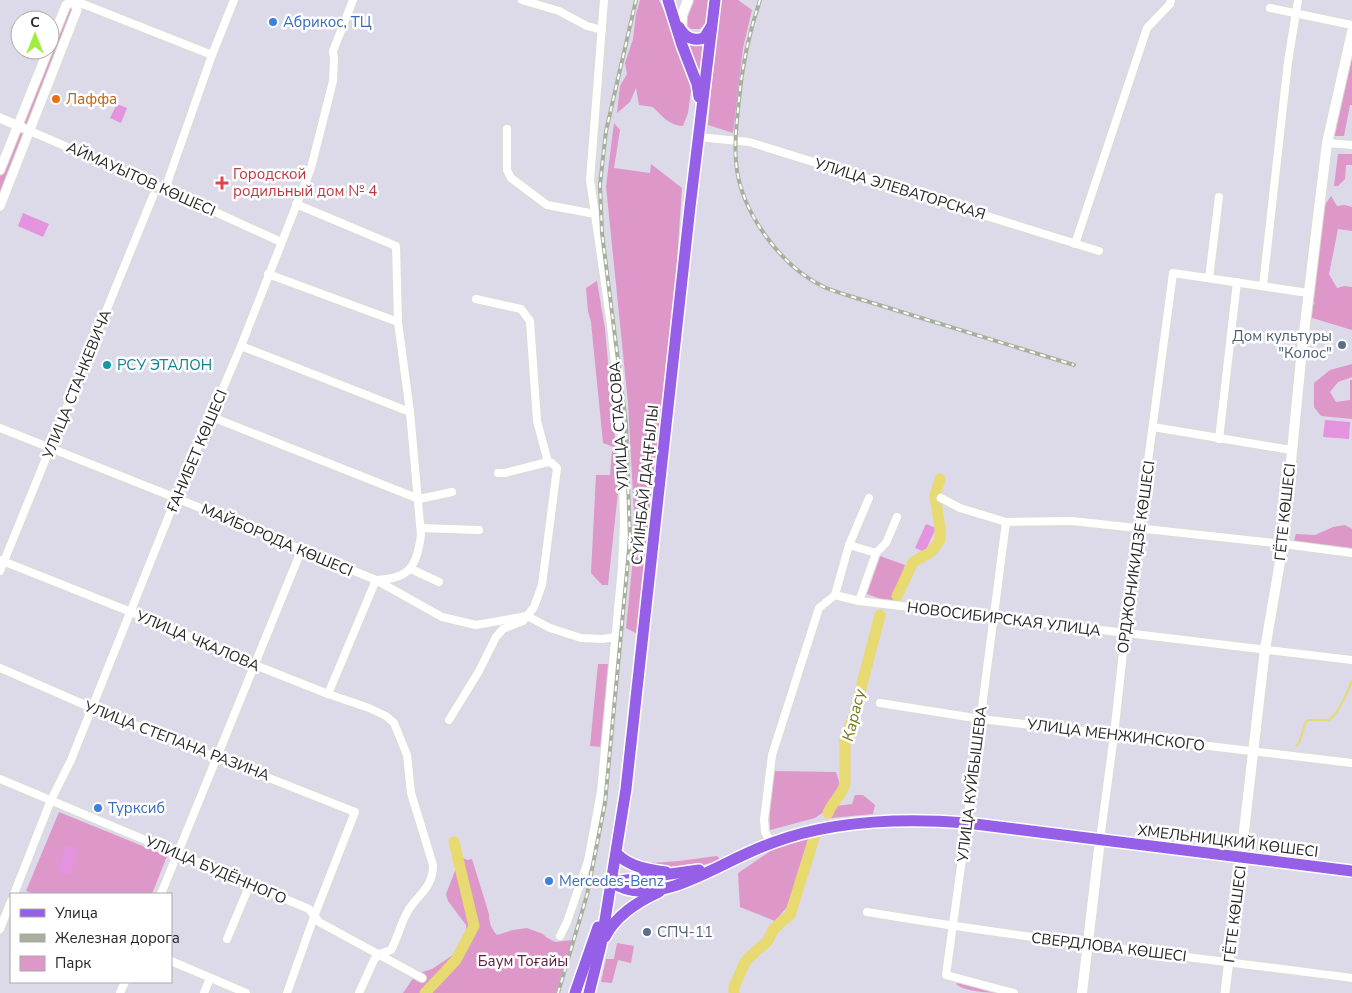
<svg xmlns="http://www.w3.org/2000/svg" width="1352" height="993" viewBox="0 0 1352 993" font-family="'Nunito Sans',sans-serif">
<style>
.green{fill:#dd97c9}
.pitch{fill:#e493df}
.lines{fill:none;stroke-linecap:round;stroke-linejoin:round}
.stream{stroke:#e6da70;stroke-width:2}
.river{stroke:#e6da70;stroke-width:11}
.minor-casing{stroke:#d8dfce;stroke-width:10}
.tertiary-casing{stroke:#d8dfce;stroke-width:11}
.secondary-casing{stroke:#d8dfce;stroke-width:12}
.primary-casing{stroke:#fff;stroke-width:14}
.minor{stroke:#fff;stroke-width:8}
.tertiary{stroke:#fff;stroke-width:9}
.secondary{stroke:#fff;stroke-width:10}
.primary{stroke:#955fe7;stroke-width:11}
.rail-casing{stroke:#a6b09c;stroke-width:4}
.rail{stroke:#fff;stroke-width:2;stroke-dasharray:5.5;stroke-linecap:butt}
.shop-dot{fill:#3f7fe0;stroke:#fff;stroke-width:2}
.food-dot{fill:#e8710a;stroke:#fff;stroke-width:2}
.health-dot{fill:#e0444e;stroke:#fff;stroke-width:2}
.service-dot{fill:#5c6f8a;stroke:#fff;stroke-width:2}
.culture-dot{fill:#0f9aa8;stroke:#fff;stroke-width:2}
.labels{text-anchor:middle;stroke-width:5;stroke-linejoin:round;paint-order:stroke}
.shop-label{font-size:15px;fill:#366cbe;stroke:#fff;text-anchor:start}
.food-label{font-size:15px;fill:#c56008;stroke:#fff;text-anchor:start}
.health-label{font-size:15px;fill:#be3a42;stroke:#fff;text-anchor:start}
.street-label{font-size:15px;fill:#272727;stroke:#fff}
.service-label{font-size:15px;fill:#4e5e75;stroke:#fff;text-anchor:end}
.culture-label{font-size:15px;fill:#0d838f;stroke:#fff;text-anchor:start}
.park-label{font-size:15px;fill:#5d1d42;stroke:#fff}
.water-label{font-size:16px;font-style:italic;fill:#7a7814;stroke:#fff}
</style>
<rect width="100%" height="100%" fill="#dcd9e9"/>
<!-- green -->
<g class="green">
<path d="M640 0H659L665 13 692 84 688 113 683 126C670 126 662 116 653 107L639 105 636 88 630 102 617 113 620 86 627 74 625 63 633 39 636 14Z"/>
<path d="M690 0H711L708 20 700 29H691L685 24Z"/>
<path d="M719 0H738L752 10 743 48 733 133 708 125Z"/>
<path d="M73 6 74 11 29 128 22 124 68 8Z"/>
<path d="M708 38 702 86 689 43 696 45 703 44Z"/>
<path d="M1352 41V105H1350L1344 136H1332Z"/>
<path d="M614 123 620 130 614 168 650 173 651 164 682 188 676 275 638 634 626 628 632 568 634 512 628 403 606 186Z"/>
<path d="M19 130 26 134 0 198V176Z"/>
<path d="M1338 154H1352V165H1346L1345 179 1338 186H1334Z"/>
<path d="M1331 196 1337 206 1345 205 1352 207V231L1338 229 1329 274 1337 288 1344 286 1352 287V330L1309 317 1310 307 1315 303 1311 302 1323 208Z"/>
<path d="M597 281 605 329 619 483 608 585H602L591 573 596 475H610L612 451 616 448 603 443 591 322 588 311 586 288Z"/>
<path d="M1352 364V377L1338 382 1330 392 1336 402 1350 400V380H1352V419L1321 416 1314 407V383L1330 370Z"/>
<path d="M1345 525 1352 529V553L1292 547 1296 534 1315 535 1333 527Z"/>
<path d="M880 556 905 565 892 603 867 594Z"/>
<path d="M598 664H610L603 747 590 746Z"/>
<path d="M774 771 836 772 841 788 825 811 815 818 770 830 769 803Z"/>
<path d="M855 795H863L875 805 873 814 831 818 836 806 852 804Z"/>
<path d="M59 812 167 856 152 894H35L26 891Z"/>
<path d="M810 837 787 907 775 921 740 907 738 873 769 852 790 841Z"/>
<path d="M717 856 721 860 689 869 667 870 638 864 679 861Z"/>
<path d="M459 857 468 860 472 859 489 914C489 922 491 929 497 935L513 930 527 928 543 934 546 937 555 942 572 940 556 993H403L416 974 432 969 453 955 462 947 466 936V925L448 901 446 894 457 866Z"/>
<path d="M617 943 634 946 631 963 618 960 612 983 601 982 606 959H614Z"/>
<path d="M959 982 1012 993C997 993 966 993 956 984Z"/>
</g>
<!-- pitch -->
<g class="pitch">
<path d="M117 104 127 108 121 123 110 118Z"/>
<path d="M23 213 49 224 43 237 18 226Z"/>
<path d="M1325 420 1350 422 1349 439 1323 437Z"/>
<path d="M926 524 936 528 925 552 915 548Z"/>
<path d="M65 845 78 849 71 875 58 872Z"/>
</g>
<g class="lines">
<!-- stream -->
<path class="stream" d="M1296 746 1299 744 1305 724 1308 720H1329C1340 711 1347 694 1352 680"/>
<!-- river -->
<g class="river">
<path d="M897 596 913 562 931 552 940 540V528L935 496 940 479"/>
<path d="M828 813C832 802 842 795 845 784V738L854 715 880 615"/>
<path d="M425 993 456 960 474 926 454 842"/>
<path d="M734 993V987L745 962 756 951 767 942 773 930 781 922 790 915 814 838"/>
</g>
<defs>
<g id="minor">
<path d="M73 0 212 55"/>
<path d="M522 0 559 11 587 26 602 30"/>
<path d="M1270 8 1352 25"/>
<path d="M507 129V170L511 178 547 205 595 214"/>
<path d="M30 131 165 189 281 242"/>
<path d="M698 137 749 142 1099 251"/>
<path d="M1327 143 1352 145"/>
<path d="M165 189 212 55 234 0"/>
<path d="M296 204 396 246 398 322 410 412 421 535C417 566 410 579 376 580"/>
<path d="M1075 244 1147 28 1170 4 1171 0"/>
<path d="M268 274 398 322"/>
<path d="M1209 278 1219 197"/>
<path d="M1263 286 1288 62 1298 0"/>
<path d="M476 299 521 309 530 321 537 421 548 462"/>
<path d="M241 346 410 412"/>
<path d="M212 417 419 499 452 492"/>
<path d="M1153 427 1291 450"/>
<path d="M0 428 176 498 376 580 442 617 476 625 527 616 550 628 581 638 602 639 616 637"/>
<path d="M1219 439 1237 282"/>
<path d="M941 498 960 508 1006 522 1072 521 1283 544 1352 553"/>
<path d="M1006 522 967 823 946 975 1014 993"/>
<path d="M421 528 479 530"/>
<path d="M849 545 876 553 859 601"/>
<path d="M876 553 886 543 897 517"/>
<path d="M0 560 131 612 255 665 328 694 369 708 386 716 394 723 407 755 411 793 433 865C433 887 420 893 409 909 401 922 398 937 391 950L379 954 374 960 359 993"/>
<path d="M411 569 439 582"/>
<path d="M0 571 153 196"/>
<path d="M835 595 859 601 1352 660"/>
<path d="M0 668 92 708 355 812 315 914 287 993"/>
<path d="M328 694 376 580"/>
<path d="M880 703 981 719 1352 763"/>
<path d="M449 720 479 671 496 637 503 629 523 621 534 607 542 585 557 468 552 463 548 462 505 473H498"/>
<path d="M0 779 309 909 319 922 422 978"/>
<path d="M1100 840 1114 735 1125 634 1173 273 1308 293"/>
<path d="M771 843 765 832 764 820 772 755 819 608 835 595 849 545 869 498"/>
<path d="M14 894 51 800 71 760 176 498 241 346 311 168 333 81 334 59 333 51 353 0"/>
<path d="M161 894 301 551"/>
<path d="M867 912C1028 939 1190 957 1352 978"/>
<path d="M0 929 11 901"/>
<path d="M560 936 567 922 588 861 601 792 622 567 624 525 623 459 620 412 611 325 590 180 604 0"/>
<path d="M227 939 250 884"/>
<path d="M171 961 246 993"/>
<path d="M120 993 125 982"/>
<path d="M204 993 210 978"/>
</g>
<g id="tertiary">
<path d="M50 45 66 5 75 1"/>
<path d="M0 118 23 128"/>
<path d="M0 170 48 50"/>
<path d="M0 206 77 10 75 0"/>
<path d="M1225 993 1241 857"/>
</g>
<g id="secondary">
<path d="M681 35 682 15 688 0"/>
<path d="M1241 857 1265 649 1283 544 1302 349 1327 143 1352 32"/>
<path d="M1082 993 1100 840"/>
</g>
<g id="primary">
<path d="M668 0 682 45 697 84 699 97"/>
<path d="M679 27C685 37 692 42 704 38L711 27"/>
<path d="M617 854C630 867 649 870 666 872"/>
<path d="M612 882C629 895 654 892 674 886 708 875 738 855 772 843 833 820 903 818 967 823L1352 871"/>
<path d="M612 882 699 870"/>
<path d="M605 937C616 915 637 902 659 892"/>
<path d="M575 993 598 927"/>
<path d="M589 993 601 945 626 789 690 207 715 0"/>
</g>
</defs>
<!-- minor casing -->
<use href="#minor" class="minor-casing"/>
<!-- tertiary casing -->
<use href="#tertiary" class="tertiary-casing"/>
<!-- secondary casing -->
<use href="#secondary" class="secondary-casing"/>
<!-- primary casing -->
<use href="#primary" class="primary-casing"/>
<!-- minor -->
<use href="#minor" class="minor"/>
<!-- tertiary -->
<use href="#tertiary" class="tertiary"/>
<!-- secondary -->
<use href="#secondary" class="secondary"/>
<!-- primary -->
<use href="#primary" class="primary"/>
<defs>
<g id="rail">
<path d="M760 0C749 33 742 66 739 100 737 120 734 141 736 161 739 210 780 266 824 287 833 291 843 294 853 297L1074 365"/>
<path d="M558 993 587 895 605 803 630 539 626 424 602 233 600 185 606 131 636 0"/>
</g>
</defs>
<!-- rail casing -->
<use href="#rail" class="rail-casing"/>
<!-- rail -->
<use href="#rail" class="rail"/>
</g>
<!-- markers -->
<g class="shop-dot">
<circle cx="273" cy="22" r="5"/>
<circle cx="98" cy="808" r="5"/>
<circle cx="549" cy="881" r="5"/>
</g>
<circle class="food-dot" cx="56" cy="99" r="5"/>
<path class="health-dot" d="M219.5 175.5h5v5h5v5h-5v5h-5v-5h-5v-5h5z"/>
<g class="service-dot">
<circle cx="1342" cy="345" r="5"/>
<circle cx="647" cy="932" r="5"/>
</g>
<circle class="culture-dot" cx="107" cy="365" r="5"/>
<g class="labels">
<!-- shop labels -->
<g class="shop-label">
<text x="283" y="27">Абрикос, ТЦ</text>
<text x="108" y="813">Турксиб</text>
<text x="559" y="886">Mercedes-Benz</text>
</g>
<!-- food labels -->
<g class="food-label">
<text x="66" y="104">Лаффа</text>
</g>
<!-- health labels -->
<g class="health-label">
<text x="233" y="179">Городской<tspan x="233" dy="17">родильный дом № 4</tspan></text>
</g>
<!-- street labels -->
<g class="street-label">
<text transform="translate(141 179) rotate(24)" y="5">АЙМАУЫТОВ КӨШЕСІ</text>
<text transform="translate(900 189) rotate(17)" y="5">УЛИЦА ЭЛЕВАТОРСКАЯ</text>
<text transform="translate(77 384) rotate(-68)" y="5">УЛИЦА СТАНКЕВИЧА</text>
<text transform="translate(619 426) rotate(-94)" y="5">УЛИЦА СТАСОВА</text>
<text transform="translate(197 451) rotate(-67)" y="5">ҒАНИБЕТ КӨШЕСІ</text>
<text transform="translate(645 485) rotate(-84)" y="5">СҮЙІНБАЙ ДАҢҒЫЛЫ</text>
<text transform="translate(1285 512) rotate(-84)" y="5">ГЁТЕ КӨШЕСІ</text>
<text transform="translate(277 540) rotate(23)" y="5">МАЙБОРОДА КӨШЕСІ</text>
<text transform="translate(1136 557) rotate(-82)" y="5">ОРДЖОНИКИДЗЕ КӨШЕСІ</text>
<text transform="translate(1004 619) rotate(7)" y="5">НОВОСИБИРСКАЯ УЛИЦА</text>
<text transform="translate(198 641) rotate(23)" y="5">УЛИЦА ЧКАЛОВА</text>
<text transform="translate(1116 735) rotate(7)" y="5">УЛИЦА МЕНЖИНСКОГО</text>
<text transform="translate(177 741) rotate(21)" y="5">УЛИЦА СТЕПАНА РАЗИНА</text>
<text transform="translate(972 784) rotate(-83)" y="5">УЛИЦА КУЙБЫШЕВА</text>
<text transform="translate(1228 841) rotate(7)" y="5">ХМЕЛЬНИЦКИЙ КӨШЕСІ</text>
<text transform="translate(216 870) rotate(23)" y="5">УЛИЦА БУДЁННОГО</text>
<text transform="translate(1235 914) rotate(-83)" y="5">ГЁТЕ КӨШЕСІ</text>
<text transform="translate(1109 947) rotate(7)" y="5">СВЕРДЛОВА КӨШЕСІ</text>
</g>
<!-- service labels -->
<g class="service-label">
<text x="1332" y="341">Дом культуры<tspan x="1332" dy="17">"Колос"</tspan></text>
<text x="657" y="937" text-anchor="start">СПЧ-11</text>
</g>
<!-- culture labels -->
<g class="culture-label">
<text x="117" y="370">РСУ ЭТАЛОН</text>
</g>
<!-- park labels -->
<g class="park-label">
<text x="523" y="966">Баум Тоғайы</text>
</g>
<!-- water labels -->
<g class="water-label">
<text transform="translate(853 715) rotate(-76)" y="6">Карасу</text>
</g>
</g>
<!-- legend -->
<rect x="10" y="893" width="162" height="90" fill="#ffffff" stroke="#a9a9a9"/>
<rect x="20" y="909" width="25" height="8" fill="#955fe7" stroke="#a9a9a9"/>
<text x="55" y="918" font-size="15" fill="#272727">Улица</text>
<rect x="20" y="934" width="25" height="8" fill="#a6b09c" stroke="#a9a9a9"/>
<text x="55" y="943" font-size="15" fill="#272727">Железная дорога</text>
<rect x="20" y="956" width="25" height="15" fill="#dd97c9" stroke="#a9a9a9"/>
<text x="55" y="968" font-size="15" fill="#272727">Парк</text>
<!-- north arrow -->
<g transform="translate(35 35)"><circle r="24" fill="#ffffff" stroke="#a9a9a9"/>
<path d="M0-4L9 19L0 12L-9 19Z" fill="#a1ee40"/>
<text y="-8" font-size="14" font-weight="bold" text-anchor="middle" fill="#272727">С</text>
</g>
</svg>
